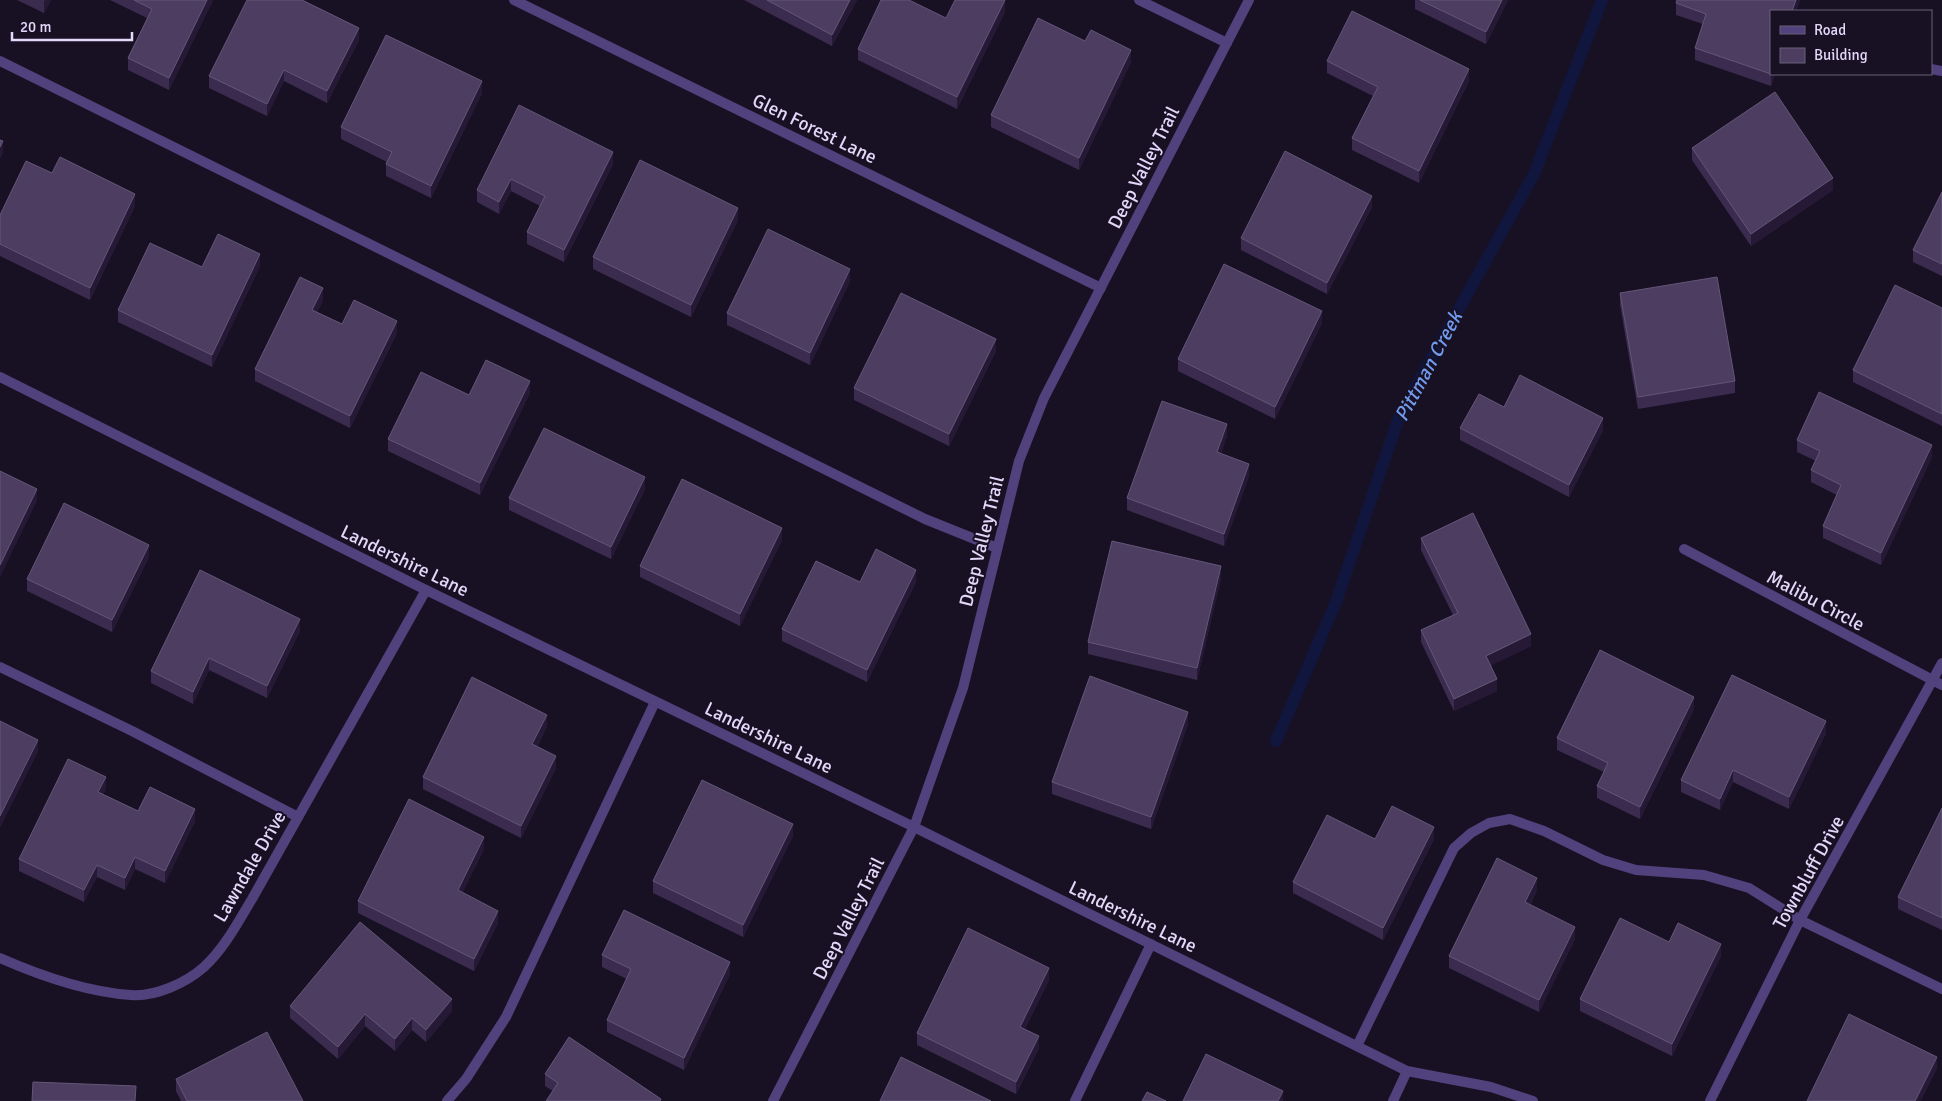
<svg xmlns="http://www.w3.org/2000/svg" width="1942" height="1101" viewBox="0 0 1942 1101" font-family="Signika,sans-serif">
<style>
.lines{fill:none;stroke-linecap:round;stroke-linejoin:round}
.stream{stroke:#10163d;stroke-width:12}
.service{stroke:#51417c;stroke-width:10}
.minor{stroke:#51417c;stroke-width:10}
.wall{fill:#3b2c4f}
.shaded-wall{fill:#251936}
.building{fill:#4d3e61;stroke:#645679}
.labels{text-anchor:middle;stroke-width:4;stroke-linejoin:round;paint-order:stroke}
.street-label{font-size:19px;fill:#e3d7fa;stroke:#181123}
.water-label{font-size:20px;font-style:italic;fill:#7199ee;stroke:#181123}
</style>
<rect width="100%" height="100%" fill="#181123"/>
<g class="lines">
<!-- stream -->
<path class="stream" d="M1276 741 1336 602 1399 417 1534 174 1602 0"/>
<!-- service -->
<g class="service">
<path d="M1139 0 1227 43"/>
<path d="M0 61 925 519 997 548"/>
<path d="M0 667 132 731 298 817"/>
<path d="M1357 1046 1454 848 1471 833 1489 823 1510 819 1544 831 1603 860 1636 870 1704 875 1749 888 1800 920 1942 989"/>
<path d="M447 1101 466 1079 506 1017 655 702"/>
<path d="M1075 1101 1151 944"/>
</g>
<!-- minor -->
<g class="minor">
<path d="M514 0 1101 288"/>
<path d="M1931 69 1942 71"/>
<path d="M0 377 426 590 914 827 1407 1071 1491 1087 1533 1101"/>
<path d="M1684 549 1942 685"/>
<path d="M0 958C41 976 86 992 131 995 155 997 186 983 204 967 224 949 238 922 252 899L426 590"/>
<path d="M773 1101 914 827 963 688 1019 461 1044 398 1249 0"/>
<path d="M1393 1101 1407 1071"/>
<path d="M1710 1101 1800 920 1942 663"/>
</g>
</g>
<!-- wall -->
<g class="wall">
<path d="M17 0H51L44 13Z"/>
<path d="M110 0H213L169 90 128 70V58L147 18Z"/>
<path d="M744 0H857L832 46Z"/>
<path d="M1415 0H1508L1486 44 1415 9Z"/>
<path d="M1800 0 1796 11H1771V74H1775L1771 86 1695 60V48L1703 24 1676 15V3Z"/>
<path d="M1005 12 957 109 858 60V49L946 18Z"/>
<path d="M359 40 327 103 284 81 267 116 209 88V76Z"/>
<path d="M1085 41 1131 62 1079 170 991 127V115Z"/>
<path d="M1327 61 1469 81 1419 183 1352 150V138L1373 96 1327 73Z"/>
<path d="M482 93 431 198 386 176V164L387 162 341 139V127Z"/>
<path d="M519 105 613 164 564 262 527 244V232L540 206 511 191 499 214 477 202V190Z"/>
<path d="M1692 148 1833 190 1751 246 1692 160Z"/>
<path d="M52 173 135 206 90 300 0 256V215Z"/>
<path d="M1942 192V276L1913 262V250Z"/>
<path d="M1372 207 1327 294 1241 250V238Z"/>
<path d="M738 220 691 317 593 269V257Z"/>
<path d="M260 266 212 367 118 322V310L202 267Z"/>
<path d="M850 281 810 365 727 325V313Z"/>
<path d="M1620 293 1735 381V393L1638 409 1620 305Z"/>
<path d="M323 300 317 312 342 324 397 333 350 428 255 381V369Z"/>
<path d="M1942 308V426L1853 382V370Z"/>
<path d="M1322 323 1275 419 1178 371V359Z"/>
<path d="M996 351 949 446 854 400V388Z"/>
<path d="M530 393 480 495 388 451V439L469 395Z"/>
<path d="M1504 407 1603 430 1569 497 1460 440V428Z"/>
<path d="M1227 436 1221 453 1249 476 1224 546 1127 510V498Z"/>
<path d="M1797 440 1932 457 1881 565 1823 538V526L1837 495 1811 482V470L1816 461 1797 452Z"/>
<path d="M645 489 611 559 509 510V498Z"/>
<path d="M1421 538 1531 646 1491 665 1497 691 1454 711 1421 642V630L1453 615 1421 550Z"/>
<path d="M782 540 740 626 640 577V566Z"/>
<path d="M149 557 112 632 27 591V579Z"/>
<path d="M1221 578 1197 680 1088 654V642Z"/>
<path d="M860 582H916L867 682 782 641V629Z"/>
<path d="M300 631 267 698 209 670 193 704 151 683V671Z"/>
<path d="M1694 709 1640 819 1597 798V786L1604 772 1557 750V738Z"/>
<path d="M1188 724 1151 829 1052 794V782Z"/>
<path d="M547 726 537 747 556 768 521 838 423 789V777Z"/>
<path d="M1826 733 1789 809 1733 782 1720 810 1681 792V780Z"/>
<path d="M106 789 103 794 138 811 195 821 165 883 135 869 125 890 97 877 84 902 19 871V859Z"/>
<path d="M1942 808V930L1898 909V897Z"/>
<path d="M793 836 743 937 653 893V881Z"/>
<path d="M1375 839H1434L1383 940 1293 893V882Z"/>
<path d="M484 849 462 893 498 923 474 971 358 913V901Z"/>
<path d="M1537 890 1530 905 1575 939 1539 1012 1449 968V956Z"/>
<path d="M1669 942 1721 956 1672 1056 1580 1011V999Z"/>
<path d="M602 955 730 974 684 1070 607 1032V1020L627 979 602 967Z"/>
<path d="M1049 980 1025 1029 1039 1048 1016 1094 917 1045V1033Z"/>
<path d="M290 1006 452 1011 426 1042 412 1030 395 1051 365 1026 338 1059 290 1018Z"/>
<path d="M545 1074 661 1101 553 1091 545 1086Z"/>
<path d="M176 1079 303 1101H181L176 1091Z"/>
</g>
<!-- shaded-wall -->
<g class="shaded-wall">
<path d="M45 0H51L44 13V1Z"/>
<path d="M207 0H213L169 90V78Z"/>
<path d="M850 0H857L832 46V35Z"/>
<path d="M1005 0V12L957 109V97Z"/>
<path d="M1502 0H1508L1486 44V32Z"/>
<path d="M1796 0H1800L1796 11H1792Z"/>
<path d="M359 28V40L327 103V91Z"/>
<path d="M1131 50V62L1079 170V158Z"/>
<path d="M1469 69V81L1419 183V171Z"/>
<path d="M284 70V81L267 116V104Z"/>
<path d="M1771 74H1775L1771 86Z"/>
<path d="M482 81V93L431 198V186Z"/>
<path d="M3 141V153L0 159V147Z"/>
<path d="M613 152V164L564 262V250Z"/>
<path d="M1833 178V190L1751 246V234Z"/>
<path d="M511 179V191L499 214V202Z"/>
<path d="M135 194V206L90 300V288Z"/>
<path d="M1372 196V207L1327 294V283Z"/>
<path d="M738 208V220L691 317V305Z"/>
<path d="M260 254V266L212 367V355Z"/>
<path d="M850 269V281L810 365V353Z"/>
<path d="M323 288V300L312 322V310Z"/>
<path d="M1322 311V323L1275 419V407Z"/>
<path d="M397 321V333L350 428V416Z"/>
<path d="M996 339V351L949 446V434Z"/>
<path d="M530 381V393L480 495V483Z"/>
<path d="M1603 418V430L1569 497V485Z"/>
<path d="M1227 424V436L1217 464V452Z"/>
<path d="M1932 445V457L1881 565V553Z"/>
<path d="M1249 464V476L1224 546V534Z"/>
<path d="M645 477V489L611 559V547Z"/>
<path d="M37 489V501L0 577V565Z"/>
<path d="M782 528V540L740 626V614Z"/>
<path d="M149 545V557L112 632V620Z"/>
<path d="M1221 566V578L1197 680V668Z"/>
<path d="M916 570V582L867 682V670Z"/>
<path d="M300 619V631L267 698V686Z"/>
<path d="M1531 634V646L1486 668V656Z"/>
<path d="M209 658V670L193 704V692Z"/>
<path d="M1497 679V691L1454 711V699Z"/>
<path d="M1694 697V709L1640 819V807Z"/>
<path d="M1188 712V724L1151 829V817Z"/>
<path d="M547 715V726L532 756V744Z"/>
<path d="M1826 721V733L1789 809V797Z"/>
<path d="M38 740V752L0 828V816Z"/>
<path d="M556 756V768L521 838V826Z"/>
<path d="M1733 770V782L1720 810V799Z"/>
<path d="M106 777V789L98 804V792Z"/>
<path d="M195 809V821L165 883V871Z"/>
<path d="M793 824V836L743 937V925Z"/>
<path d="M1434 827V839L1383 940V928Z"/>
<path d="M484 837V849L458 902V890Z"/>
<path d="M135 857V869L125 890V878Z"/>
<path d="M97 865V877L84 902V890Z"/>
<path d="M1537 878V890L1525 914V902Z"/>
<path d="M498 911V923L474 971V959Z"/>
<path d="M1575 927V939L1539 1012V1000Z"/>
<path d="M1721 944V956L1672 1056V1044Z"/>
<path d="M730 962V974L684 1070V1058Z"/>
<path d="M1049 968V980L1020 1039V1027Z"/>
<path d="M452 999V1011L426 1042V1030Z"/>
<path d="M365 1014V1026L338 1059V1047Z"/>
<path d="M412 1018V1030L395 1051V1039Z"/>
<path d="M1039 1036V1048L1016 1094V1082Z"/>
<path d="M1937 1057V1069L1921 1101H1915Z"/>
<path d="M1283 1091V1101H1278Z"/>
</g>
<!-- building -->
<g class="building">
<path d="M134 0H207L169 78 128 58 152 9Z"/>
<path d="M247 0H302L359 28 327 91 284 70 267 104 209 76Z"/>
<path d="M767 0H850L832 35Z"/>
<path d="M881 0H909L946 18 955 0H1005L957 97 858 49Z"/>
<path d="M1420 0H1502L1486 32Z"/>
<path d="M1677 0H1796L1792 11H1771V74L1695 48 1706 14 1676 3Z"/>
<path d="M1352 11 1469 69 1419 171 1352 138 1378 87 1327 61Z"/>
<path d="M1038 18 1085 41 1091 30 1131 50 1079 158 991 115Z"/>
<path d="M386 35 482 81 431 186 386 164 392 152 341 127Z"/>
<path d="M1775 92 1833 178 1751 234 1692 148Z"/>
<path d="M519 105 613 152 564 250 527 232 545 196 511 179 499 202 477 190Z"/>
<path d="M0 140 3 141 0 147Z"/>
<path d="M1285 151 1372 196 1327 283 1241 238Z"/>
<path d="M60 157 135 194 90 288 0 244V215L26 161 52 173Z"/>
<path d="M640 160 738 208 691 305 593 257Z"/>
<path d="M1942 192V264L1913 250Z"/>
<path d="M768 229 850 269 810 353 727 313Z"/>
<path d="M218 234 260 254 212 355 118 310 150 243 202 267Z"/>
<path d="M1224 264 1322 311 1275 407 1178 359Z"/>
<path d="M300 277 323 288 312 310 342 324 354 300 397 321 350 416 255 369Z"/>
<path d="M1717 277 1735 381 1638 397 1620 293Z"/>
<path d="M1895 285 1942 308V414L1853 370Z"/>
<path d="M901 293 996 339 949 434 854 388Z"/>
<path d="M486 360 530 381 480 483 388 439 421 372 469 395Z"/>
<path d="M1520 375 1603 418 1569 485 1460 428 1479 394 1504 407Z"/>
<path d="M1819 392 1932 445 1881 553 1823 526 1841 485 1811 470 1820 451 1797 440Z"/>
<path d="M1162 401 1227 424 1217 452 1249 464 1224 534 1127 498Z"/>
<path d="M544 428 645 477 611 547 509 498Z"/>
<path d="M0 471 37 489 0 565Z"/>
<path d="M682 479 782 528 740 614 640 566Z"/>
<path d="M64 503 149 545 112 620 27 579Z"/>
<path d="M1473 513 1531 634 1486 656 1497 679 1454 699 1421 630 1458 613 1421 538Z"/>
<path d="M1112 541 1221 566 1197 668 1088 642Z"/>
<path d="M876 549 916 570 867 670 782 629 816 561 860 582Z"/>
<path d="M200 570 300 619 267 686 209 658 193 692 151 671Z"/>
<path d="M1600 650 1694 697 1640 807 1597 786 1608 763 1557 738Z"/>
<path d="M1732 675 1826 721 1789 797 1733 770 1720 799 1681 780Z"/>
<path d="M1090 676 1188 712 1151 817 1052 782Z"/>
<path d="M472 677 547 715 532 744 556 756 521 826 423 777Z"/>
<path d="M0 721 38 740 0 816Z"/>
<path d="M68 759 106 777 98 792 138 811 150 787 195 809 165 871 135 857 125 878 97 865 84 890 19 859Z"/>
<path d="M702 780 793 824 743 925 653 881Z"/>
<path d="M409 799 484 837 458 890 498 911 474 959 358 901Z"/>
<path d="M1392 806 1434 827 1383 928 1293 882 1327 815 1375 839Z"/>
<path d="M1942 808V918L1898 897Z"/>
<path d="M1497 858 1537 878 1525 902 1575 927 1539 1000 1449 956Z"/>
<path d="M624 910 730 962 684 1058 607 1020 631 969 602 955Z"/>
<path d="M1620 918 1669 942 1678 923 1721 944 1672 1044 1580 999Z"/>
<path d="M360 922 452 999 426 1030 412 1018 395 1039 365 1014 338 1047 290 1006Z"/>
<path d="M968 928 1049 968 1020 1027 1039 1036 1016 1082 917 1033Z"/>
<path d="M1849 1014 1937 1057 1915 1101H1807Z"/>
<path d="M267 1032 303 1101H187L176 1079Z"/>
<path d="M569 1037 661 1099 660 1101H546L558 1083 545 1074Z"/>
<path d="M1206 1054 1283 1091 1278 1101H1183Z"/>
<path d="M901 1057 991 1101H880Z"/>
<path d="M33 1082 136 1086 135 1101H32Z"/>
<path d="M1147 1092 1166 1101H1142Z"/>
</g>
<g class="labels">
<!-- street labels -->
<g class="street-label">
<text transform="translate(815 128) rotate(26)" y="7">Glen Forest Lane</text>
<text transform="translate(1143 167) rotate(-63)" y="7">Deep Valley Trail</text>
<text transform="translate(981 541) rotate(-76)" y="7">Deep Valley Trail</text>
<text transform="translate(405 560) rotate(26)" y="7">Landershire Lane</text>
<text transform="translate(1816 600) rotate(28)" y="7">Malibu Circle</text>
<text transform="translate(769 737) rotate(26)" y="7">Landershire Lane</text>
<text transform="translate(249 866) rotate(-60)" y="7">Lawndale Drive</text>
<text transform="translate(1808 872) rotate(-61)" y="7">Townbluff Drive</text>
<text transform="translate(1133 916) rotate(26)" y="7">Landershire Lane</text>
<text transform="translate(848 918) rotate(-63)" y="7">Deep Valley Trail</text>
</g>
<!-- water labels -->
<g class="water-label">
<text transform="translate(1428 366) rotate(-62)" y="7">Pittman Creek</text>
</g>
</g>
<!-- legend -->
<rect x="1770" y="10" width="162" height="65" fill="#181123" stroke="#696079"/>
<rect x="1780" y="26" width="25" height="8" fill="#51417c" stroke="#696079"/>
<text x="1814" y="35" font-size="15" fill="#e3d7fa">Road</text>
<rect x="1780" y="48" width="25" height="15" fill="#4d3e61" stroke="#696079"/>
<text x="1814" y="60" font-size="15" fill="#e3d7fa">Building</text>
<!-- scale -->
<path d="M12 32v8h120v-8" fill="none" stroke="#e3d7fa" stroke-width="2.5"/>
<text x="20" y="32" font-size="15" fill="#e3d7fa" stroke="#181123" stroke-width="4" paint-order="stroke">20 m</text>
</svg>
